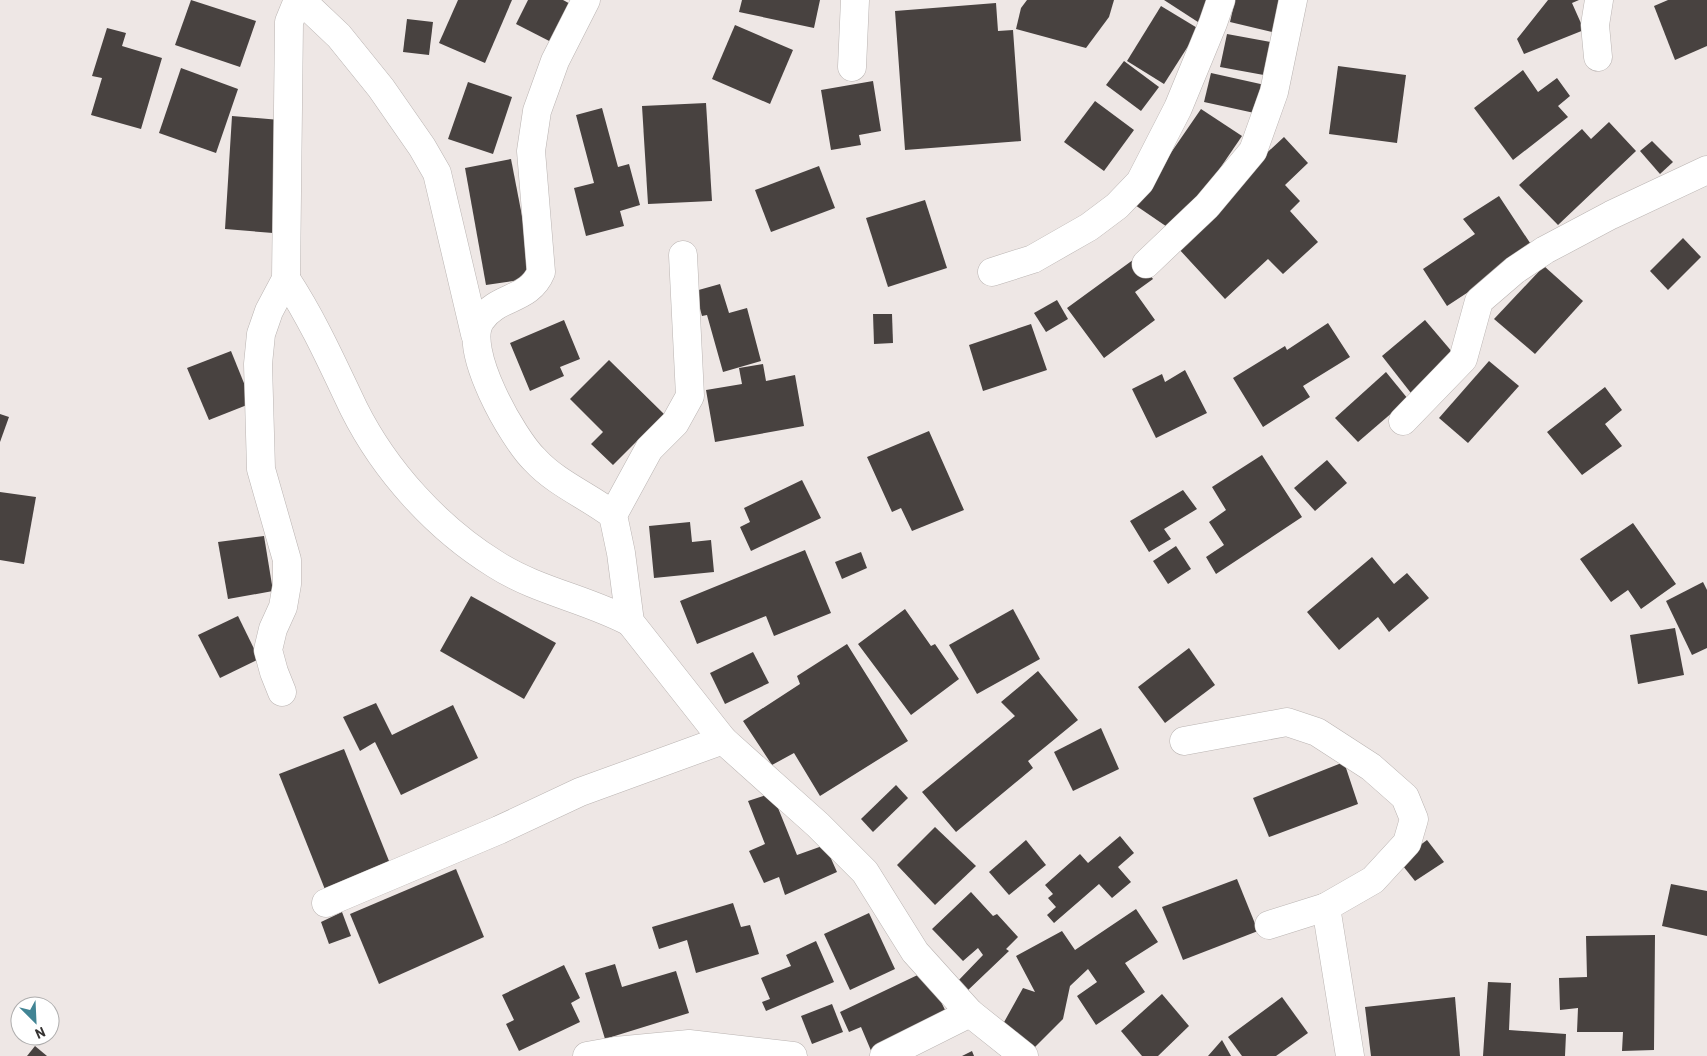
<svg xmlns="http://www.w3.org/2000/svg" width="1707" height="1056" viewBox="0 0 1707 1056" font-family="Barlow,sans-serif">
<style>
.building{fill:#484240}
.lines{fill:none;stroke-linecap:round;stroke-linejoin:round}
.minor-casing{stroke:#bab4b2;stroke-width:29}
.minor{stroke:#fff;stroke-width:28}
</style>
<rect width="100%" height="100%" fill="#eee7e5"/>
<!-- building -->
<g class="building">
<path d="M191 0 256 21 240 67 175 45Z"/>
<path d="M458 0H512L485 63 439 43Z"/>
<path d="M528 0H563L576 7 557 45 516 24Z"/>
<path d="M742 0H820L814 28 739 12Z"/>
<path d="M1027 0H1114L1109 17 1086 48 1016 29 1021 8Z"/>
<path d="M1164 0H1216L1201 24Z"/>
<path d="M1235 0H1288L1281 34 1230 22Z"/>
<path d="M1548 0H1579L1572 3 1584 30 1524 54 1517 39Z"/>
<path d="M1668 0H1707V46L1675 60 1654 6Z"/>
<path d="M996 3 998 31 1013 30 1021 141 905 150 895 11Z"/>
<path d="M1161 6 1199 29 1164 84 1127 61Z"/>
<path d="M407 19 433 22 429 55 403 52Z"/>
<path d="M735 25 793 50 770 104 712 79Z"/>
<path d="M107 28 126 33 122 46 162 58 141 129 91 115 102 78 92 76Z"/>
<path d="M1227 34 1281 44 1275 77 1220 67Z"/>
<path d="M1124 61 1159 87 1141 111 1106 85Z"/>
<path d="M1338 66 1406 75 1397 143 1329 134Z"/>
<path d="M181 68 238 89 216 153 159 133Z"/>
<path d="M1523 70 1538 92 1557 78 1570 96 1558 106 1568 117 1513 160 1474 108Z"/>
<path d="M1211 73 1265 85 1259 114 1204 102Z"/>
<path d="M873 81 881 131 859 135 861 145 831 150 821 90Z"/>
<path d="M468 82 512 97 493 154 448 139Z"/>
<path d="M1095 101 1134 130 1104 171 1064 142Z"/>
<path d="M706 103 712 201 648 204 642 106Z"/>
<path d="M602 108 618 167 629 164 640 205 620 211 624 226 586 236 574 188 594 183 576 115Z"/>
<path d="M1201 109 1242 136 1176 233 1135 205Z"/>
<path d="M232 116 280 120 273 233 225 229Z"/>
<path d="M1609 122 1636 151 1558 225 1519 185 1582 129 1591 139Z"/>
<path d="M1284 137 1308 163 1285 185 1300 201 1290 211 1318 242 1283 274 1268 259 1225 299 1178 248 1216 200Z"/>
<path d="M1652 141 1673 162 1660 174 1640 151Z"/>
<path d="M511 159 534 278 486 285 465 168Z"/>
<path d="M819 166 835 208 771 232 755 190Z"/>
<path d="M1499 196 1534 249 1447 306 1423 269 1475 234 1463 219Z"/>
<path d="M925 200 947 268 888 287 866 218Z"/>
<path d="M1683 238 1701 257 1668 290 1650 271Z"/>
<path d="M1137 257 1153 279 1135 292 1155 320 1104 358 1067 308Z"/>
<path d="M1544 266 1583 301 1535 354 1494 319Z"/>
<path d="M720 284 729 313 747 308 761 361 723 372 707 315 702 316 695 291Z"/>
<path d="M1057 300 1068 319 1046 332 1034 313Z"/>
<path d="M873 314H892L893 343 874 344Z"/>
<path d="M564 320 580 359 560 367 564 376 530 391 510 343Z"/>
<path d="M1425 320 1459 360 1414 397 1382 356Z"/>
<path d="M1328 323 1350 357 1303 386 1310 397 1263 427 1233 378 1285 346 1287 350Z"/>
<path d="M1031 324 1047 370 983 391 969 345Z"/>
<path d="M231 351 252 403 209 420 187 368Z"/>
<path d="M609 360 664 414 613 465 591 444 603 432 570 399Z"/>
<path d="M1489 361 1519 386 1468 443 1439 418Z"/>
<path d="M763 364 766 381 795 375 804 426 715 442 706 390 742 384 739 368Z"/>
<path d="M1185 370 1207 413 1156 438 1132 389 1162 374 1165 382Z"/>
<path d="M1386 372 1408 399 1358 442 1335 418Z"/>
<path d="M1605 387 1622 410 1605 424 1622 446 1582 475 1547 432Z"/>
<path d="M0 414 9 417 0 442Z"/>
<path d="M929 431 964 510 912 531 901 508 892 512 867 457Z"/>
<path d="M1262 455 1302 517 1216 574 1206 557 1224 545 1209 522 1226 510 1212 487Z"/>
<path d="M1327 460 1347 483 1315 511 1294 488Z"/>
<path d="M802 480 821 518 751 551 740 527 750 522 744 508Z"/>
<path d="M1183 490 1197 509 1164 529 1171 539 1149 552 1130 521Z"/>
<path d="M0 492 36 497 24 564 0 560Z"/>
<path d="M690 522 692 542 711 540 714 572 654 578 649 526Z"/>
<path d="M1633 523 1676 584 1641 609 1628 590 1611 602 1580 559Z"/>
<path d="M264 536 273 591 228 599 218 542Z"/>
<path d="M1176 546 1191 569 1168 584 1153 561Z"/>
<path d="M805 550 831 613 774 636 766 616 697 644 680 601Z"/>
<path d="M861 552 867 568 842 579 835 562Z"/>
<path d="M1372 557 1394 584 1407 573 1429 598 1389 632 1378 617 1339 650 1307 612Z"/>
<path d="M1703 582 1707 590V648L1692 655 1666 601Z"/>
<path d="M471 596 556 643 524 699 440 651Z"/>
<path d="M905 609 931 646 935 644 959 679 911 715 858 644Z"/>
<path d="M1013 609 1040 659 977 694 949 645Z"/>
<path d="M238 616 259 659 220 678 198 635Z"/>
<path d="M1675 628 1684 675 1638 684 1630 635Z"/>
<path d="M847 644 908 741 820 796 794 753 772 765 743 721 800 684 797 676Z"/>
<path d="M1189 648 1215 685 1165 723 1138 687Z"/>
<path d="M753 652 769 683 725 704 710 673Z"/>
<path d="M1038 671 1078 720 1028 761 1033 768 956 832 922 792 1015 716 1001 702Z"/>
<path d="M376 703 392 735 453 705 478 758 401 795 375 742 360 751 343 717Z"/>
<path d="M1101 728 1119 769 1073 791 1054 752Z"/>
<path d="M344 749 391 866 326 892 279 774Z"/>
<path d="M1344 762 1358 804 1269 837 1253 798Z"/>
<path d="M896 785 908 798 873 832 861 819Z"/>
<path d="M772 793 797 855 825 845 837 872 785 895 779 877 764 883 749 851 765 844 748 801Z"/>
<path d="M935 827 976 866 935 905 897 865Z"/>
<path d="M1120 836 1134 853 1118 867 1131 882 1112 898 1099 884 1054 923 1047 915 1056 907 1048 898 1053 894 1045 885 1080 854 1088 863Z"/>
<path d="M1026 840 1046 865 1009 895 989 872Z"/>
<path d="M1427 840 1444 862 1415 881 1399 861Z"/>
<path d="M456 869 484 937 379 984 350 914Z"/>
<path d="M1237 879 1258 931 1183 960 1162 907Z"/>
<path d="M1671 884 1707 891V936L1662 926Z"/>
<path d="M971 892 993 916 997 914 1018 937 1006 949 1009 951 965 993 956 983 983 955 978 948 963 961 932 929Z"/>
<path d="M733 903 741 927 750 925 759 954 696 973 687 940 659 949 652 927Z"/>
<path d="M1136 909 1158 942 1125 963 1145 992 1096 1025 1077 996 1097 982 1088 969 1070 986 1063 1019 1030 1052 1003 1024 1023 988 1035 992 1016 956 1062 931 1075 950Z"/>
<path d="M342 912 351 936 329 944 321 922Z"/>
<path d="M869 913 895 969 850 990 824 934Z"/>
<path d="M1655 935 1654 1050 1622 1051 1623 1032H1577L1578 1008 1560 1010 1559 978 1587 977 1586 936Z"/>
<path d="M816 941 834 982 766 1011 762 1002 770 999 761 978 791 966 786 955Z"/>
<path d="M615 964 622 987 676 971 689 1013 605 1039 585 973Z"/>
<path d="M564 965 580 998 571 1003 580 1022 519 1051 506 1024 514 1020 502 995Z"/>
<path d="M926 971 947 1014 872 1053 861 1027 849 1032 840 1012Z"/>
<path d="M1488 982 1511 983 1509 1030 1566 1034 1565 1056H1483Z"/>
<path d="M1162 994 1189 1026 1158 1056H1142L1121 1031Z"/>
<path d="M1282 997 1308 1033 1276 1056H1242L1228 1037Z"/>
<path d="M1455 997 1460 1056H1371L1365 1007Z"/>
<path d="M832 1004 843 1032 812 1044 801 1016Z"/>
<path d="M1222 1040 1231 1056H1208Z"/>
<path d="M35 1046 47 1056H27Z"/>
<path d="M972 1051 974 1056H962Z"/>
</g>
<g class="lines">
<defs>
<g id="minor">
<path d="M301 0 339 36 381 88 422 147 437 173 475 334"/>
<path d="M586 0 555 61 537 111 531 151 541 272C529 301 498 295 481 320 461 348 513 439 535 460 556 483 588 496 613 515"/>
<path d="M1598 57 1595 25 1599 0"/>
<path d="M852 67 855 0"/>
<path d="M683 255 690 396 675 423 649 449 613 515 621 553 630 622 723 740 818 825 865 872 915 952 970 1013 1024 1056"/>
<path d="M1146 264 1207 206 1253 151 1274 92 1293 0"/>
<path d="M992 272 1033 259 1089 227 1117 206 1140 182 1178 108 1213 23 1221 0"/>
<path d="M286 279C314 322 332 363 354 409 385 471 437 528 495 564 537 591 587 599 630 622"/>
<path d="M1403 421 1463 359 1479 301 1515 270 1545 250 1611 215 1707 170"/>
<path d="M282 692 274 672 268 650 273 629 283 607 287 584V560L261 469 258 364 261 334 269 311 286 279 289 22 298 0"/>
<path d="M1184 741 1287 722 1317 732 1371 767 1405 797 1414 819 1407 843 1373 880 1326 907 1350 1056"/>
<path d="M326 903 499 830 580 792 723 740"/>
<path d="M1269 925 1326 907"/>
<path d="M587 1056 615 1051 689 1044 793 1056"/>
<path d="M884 1056 970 1013"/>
</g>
</defs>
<!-- minor casing -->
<use href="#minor" class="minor-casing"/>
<!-- minor -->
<use href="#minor" class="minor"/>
</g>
<!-- north arrow -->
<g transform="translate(35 1021) rotate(156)"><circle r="24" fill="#ffffff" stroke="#aeadad"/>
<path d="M0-4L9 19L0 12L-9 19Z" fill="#418494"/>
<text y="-8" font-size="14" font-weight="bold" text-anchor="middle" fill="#353231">N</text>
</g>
</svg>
